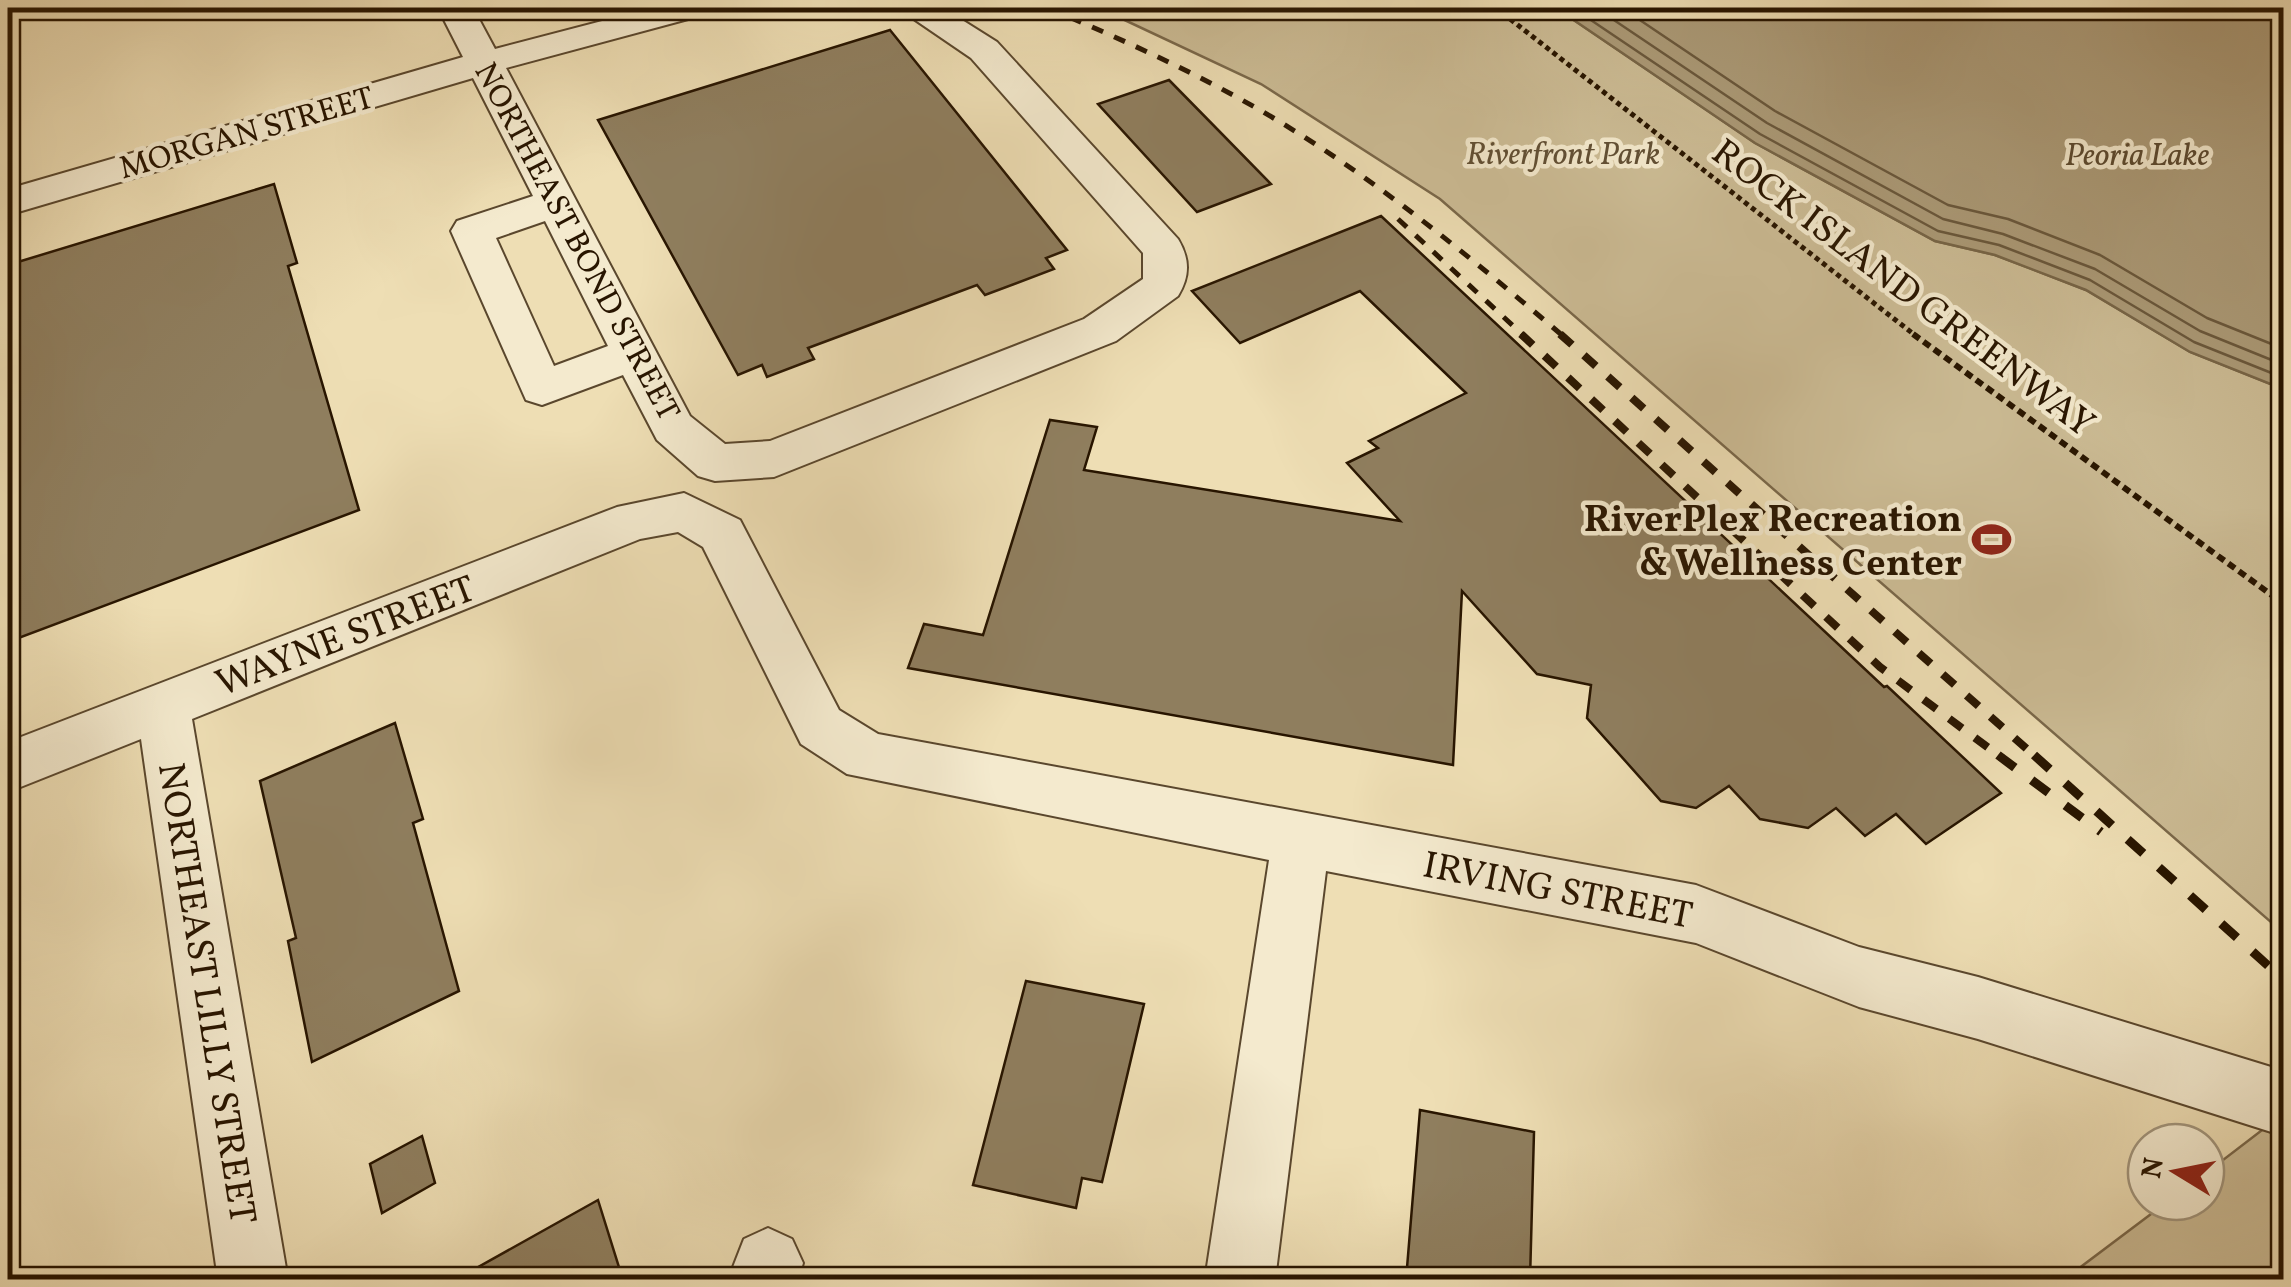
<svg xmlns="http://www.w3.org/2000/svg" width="2291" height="1287" viewBox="0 0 2291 1287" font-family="Vollkorn,serif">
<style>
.green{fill:#ccbc95;stroke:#7a684a;stroke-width:2.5}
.water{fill:#ab9a77;stroke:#776547;stroke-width:2.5}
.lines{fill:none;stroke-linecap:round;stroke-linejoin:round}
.shore{stroke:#6a583c;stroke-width:2.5}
.building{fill:#8f7e5e;stroke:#281500;stroke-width:2.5}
.minor-casing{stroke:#5a472d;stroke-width:4}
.path-far2{stroke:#281500;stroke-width:5;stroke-dasharray:5 4;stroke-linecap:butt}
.path-far1{stroke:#281500;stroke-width:6;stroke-dasharray:8 5;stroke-linecap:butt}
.path{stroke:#281500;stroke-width:8;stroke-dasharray:9 6;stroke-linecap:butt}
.minor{fill:#f4eace;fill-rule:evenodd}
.rail-far2{stroke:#281500;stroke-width:5;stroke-dasharray:12 12;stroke-linecap:butt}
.rail-far1{stroke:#281500;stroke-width:8;stroke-dasharray:16 16;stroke-linecap:butt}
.rail{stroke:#281500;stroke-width:9;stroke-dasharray:21 21;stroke-linecap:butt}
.labels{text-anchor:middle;stroke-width:9;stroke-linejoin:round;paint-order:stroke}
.far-street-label{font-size:32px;fill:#281500;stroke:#f4eace}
.far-park-label{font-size:32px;font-style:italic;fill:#614f34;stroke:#f4eace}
.far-water-label{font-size:32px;font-style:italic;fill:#5c4a30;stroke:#f4eace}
.street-label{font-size:38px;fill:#281500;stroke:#f4eace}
.poi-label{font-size:38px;font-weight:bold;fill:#281500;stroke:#f4eace;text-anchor:end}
</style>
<rect width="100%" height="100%" fill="#eedeb4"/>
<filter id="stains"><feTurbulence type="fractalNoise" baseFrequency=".002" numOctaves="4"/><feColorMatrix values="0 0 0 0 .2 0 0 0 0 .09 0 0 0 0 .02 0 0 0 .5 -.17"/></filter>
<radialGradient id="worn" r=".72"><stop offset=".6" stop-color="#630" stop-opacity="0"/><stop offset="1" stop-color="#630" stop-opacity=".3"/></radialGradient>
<!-- green -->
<g class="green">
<path d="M1099 8H1556L1755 143 1935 241 1995 255 2086 290 2190 352 2283 389V1028L2271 922 1440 199 1261 84Z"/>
<path d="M2283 1114V1279H2094L2082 1266 2167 1202H2206V1173Z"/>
</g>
<!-- water -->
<path class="water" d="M1556 8H2283V389L2190 352 2086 290 1995 255 1935 241 1755 143Z"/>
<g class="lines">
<!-- shore -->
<g class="shore">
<path d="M1573 8 1760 134 1938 231 1999 245 2090 280 2194 342 2284 378"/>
<path d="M1596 8 1767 123 1943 219 2003 234 2095 269 2200 331 2284 365"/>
<path d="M1622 8 1775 111 1948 205 2008 219 2100 255 2207 318 2284 349"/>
</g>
</g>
<!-- building -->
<g class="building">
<path d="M890 30 1067 250 1046 258 1054 269 985 295 977 285 808 348 814 359 767 377 762 365 738 375 598 120Z"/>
<path d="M1169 80 1221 133 1271 184 1197 212 1098 104Z"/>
<path d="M274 184 297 263 288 266 359 510 8 642V265Z"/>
<path d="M1381 216 1884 687 1887 686 2001 793 1926 844 1896 814 1865 836 1836 808 1808 828 1760 819 1729 786 1696 808 1661 801 1587 718 1591 685 1537 674 1462 591 1453 765 908 668 924 624 983 635 1050 420 1097 427 1084 470 1400 521 1347 463 1378 448 1369 441 1466 393 1360 291 1240 343 1192 291Z"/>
<path d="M395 723 423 819 413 823 459 991 312 1062 288 941 296 938 260 781Z"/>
<path d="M1026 981 1144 1004 1102 1182 1082 1178 1076 1208 973 1185Z"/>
<path d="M1420 1110 1534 1132 1530 1280H1406Z"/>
<path d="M422 1136 435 1183 382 1213 370 1164Z"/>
<path d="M598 1200 623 1280H455Z"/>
</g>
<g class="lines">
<defs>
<g id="minor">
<path d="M438 8H473L495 49 652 8H709L703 15 506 68 690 416 725 444 770 441 1084 319 1143 279V253L971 58 908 15 903 8H943L997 42 1178 239C1190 259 1190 276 1178 296L1116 341 774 477 715 481 698 476 657 440 623 375 542 405 526 400 451 231 457 221 533 196 473 78 8 215V189L463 57ZM545 221 608 346 554 366 496 238Z"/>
<path d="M684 493 740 520 839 710 878 734 1696 885 1859 947 1978 977 2284 1071V1136L1978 1039 1859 1007 1696 943 1326 871 1275 1280H1205L1269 860 847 774 801 744 703 547 678 532 640 539 192 719 288 1280H218L141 739 8 792V742L617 507Z"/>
<path d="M768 1228 792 1239 803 1263 798 1280H728L744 1239Z"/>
</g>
</defs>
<!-- minor casing -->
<use href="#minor" class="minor-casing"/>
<!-- path-far2 -->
<path class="path-far2" d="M1496 8 1916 336"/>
<!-- path-far1 -->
<path class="path-far1" d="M1913 334 2284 604"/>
<!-- path -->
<path class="path" d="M2280 790 2284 794"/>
<!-- minor -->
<use href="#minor" class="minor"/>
<!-- rail-far2 -->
<g class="rail-far2">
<path d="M1048 8C1114 36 1179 65 1242 100 1358 164 1462 250 1563 336"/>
<path d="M1398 219 1524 336"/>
</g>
<!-- rail-far1 -->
<g class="rail-far1">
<path d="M1521 334 1880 667 2002 758"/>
<path d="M1560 334 2037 758"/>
</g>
<!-- rail -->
<g class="rail">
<path d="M1998 755 2101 832"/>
<path d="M2034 755 2284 980"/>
</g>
</g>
<!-- icons -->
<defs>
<symbol id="stadium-bare" viewBox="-9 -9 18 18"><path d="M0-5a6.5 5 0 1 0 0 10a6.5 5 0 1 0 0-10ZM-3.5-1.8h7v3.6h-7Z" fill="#8f2418" stroke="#f4eace" stroke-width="2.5" paint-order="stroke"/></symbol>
</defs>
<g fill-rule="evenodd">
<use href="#stadium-bare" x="1964" y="512" width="55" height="55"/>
</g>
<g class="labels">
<!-- far-street labels -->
<g class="far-street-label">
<text transform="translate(246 132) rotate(-16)" y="11">MORGAN STREET</text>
<text transform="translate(578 241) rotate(62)" y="11">NORTHEAST BOND STREET</text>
</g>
<!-- far-park labels -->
<g class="far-park-label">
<text x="1563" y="164">Riverfront Park</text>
</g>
<!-- far-water labels -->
<g class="far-water-label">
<text x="2137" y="165">Peoria Lake</text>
</g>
<!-- street labels -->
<g class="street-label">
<text transform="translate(1904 287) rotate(37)" y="13">ROCK ISLAND GREENWAY</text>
<text transform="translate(345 635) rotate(-21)" y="13">WAYNE STREET</text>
<text transform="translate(1558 889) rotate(11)" y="13">IRVING STREET</text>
<text transform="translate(208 993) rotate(81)" y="13">NORTHEAST LILLY STREET</text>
</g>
<!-- poi labels -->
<g class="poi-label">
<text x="1962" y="531">RiverPlex Recreation<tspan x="1962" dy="44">&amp; Wellness Center</tspan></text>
</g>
</g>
<!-- margin -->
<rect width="2291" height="1287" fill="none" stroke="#eedeb4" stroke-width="40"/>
<rect x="10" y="10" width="2271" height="1267" fill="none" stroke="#281500" stroke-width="5"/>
<rect x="20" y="20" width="2251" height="1247" fill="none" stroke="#281500" stroke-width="2.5"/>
<!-- north arrow -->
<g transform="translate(2176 1172) rotate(280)"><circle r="48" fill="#f4eace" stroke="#a2957c" stroke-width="2.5"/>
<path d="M0-8L18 38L0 25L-18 38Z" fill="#8f2418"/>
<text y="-15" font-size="28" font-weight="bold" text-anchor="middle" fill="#281500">N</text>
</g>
<rect width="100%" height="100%" filter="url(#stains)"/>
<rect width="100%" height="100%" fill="url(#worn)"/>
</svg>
